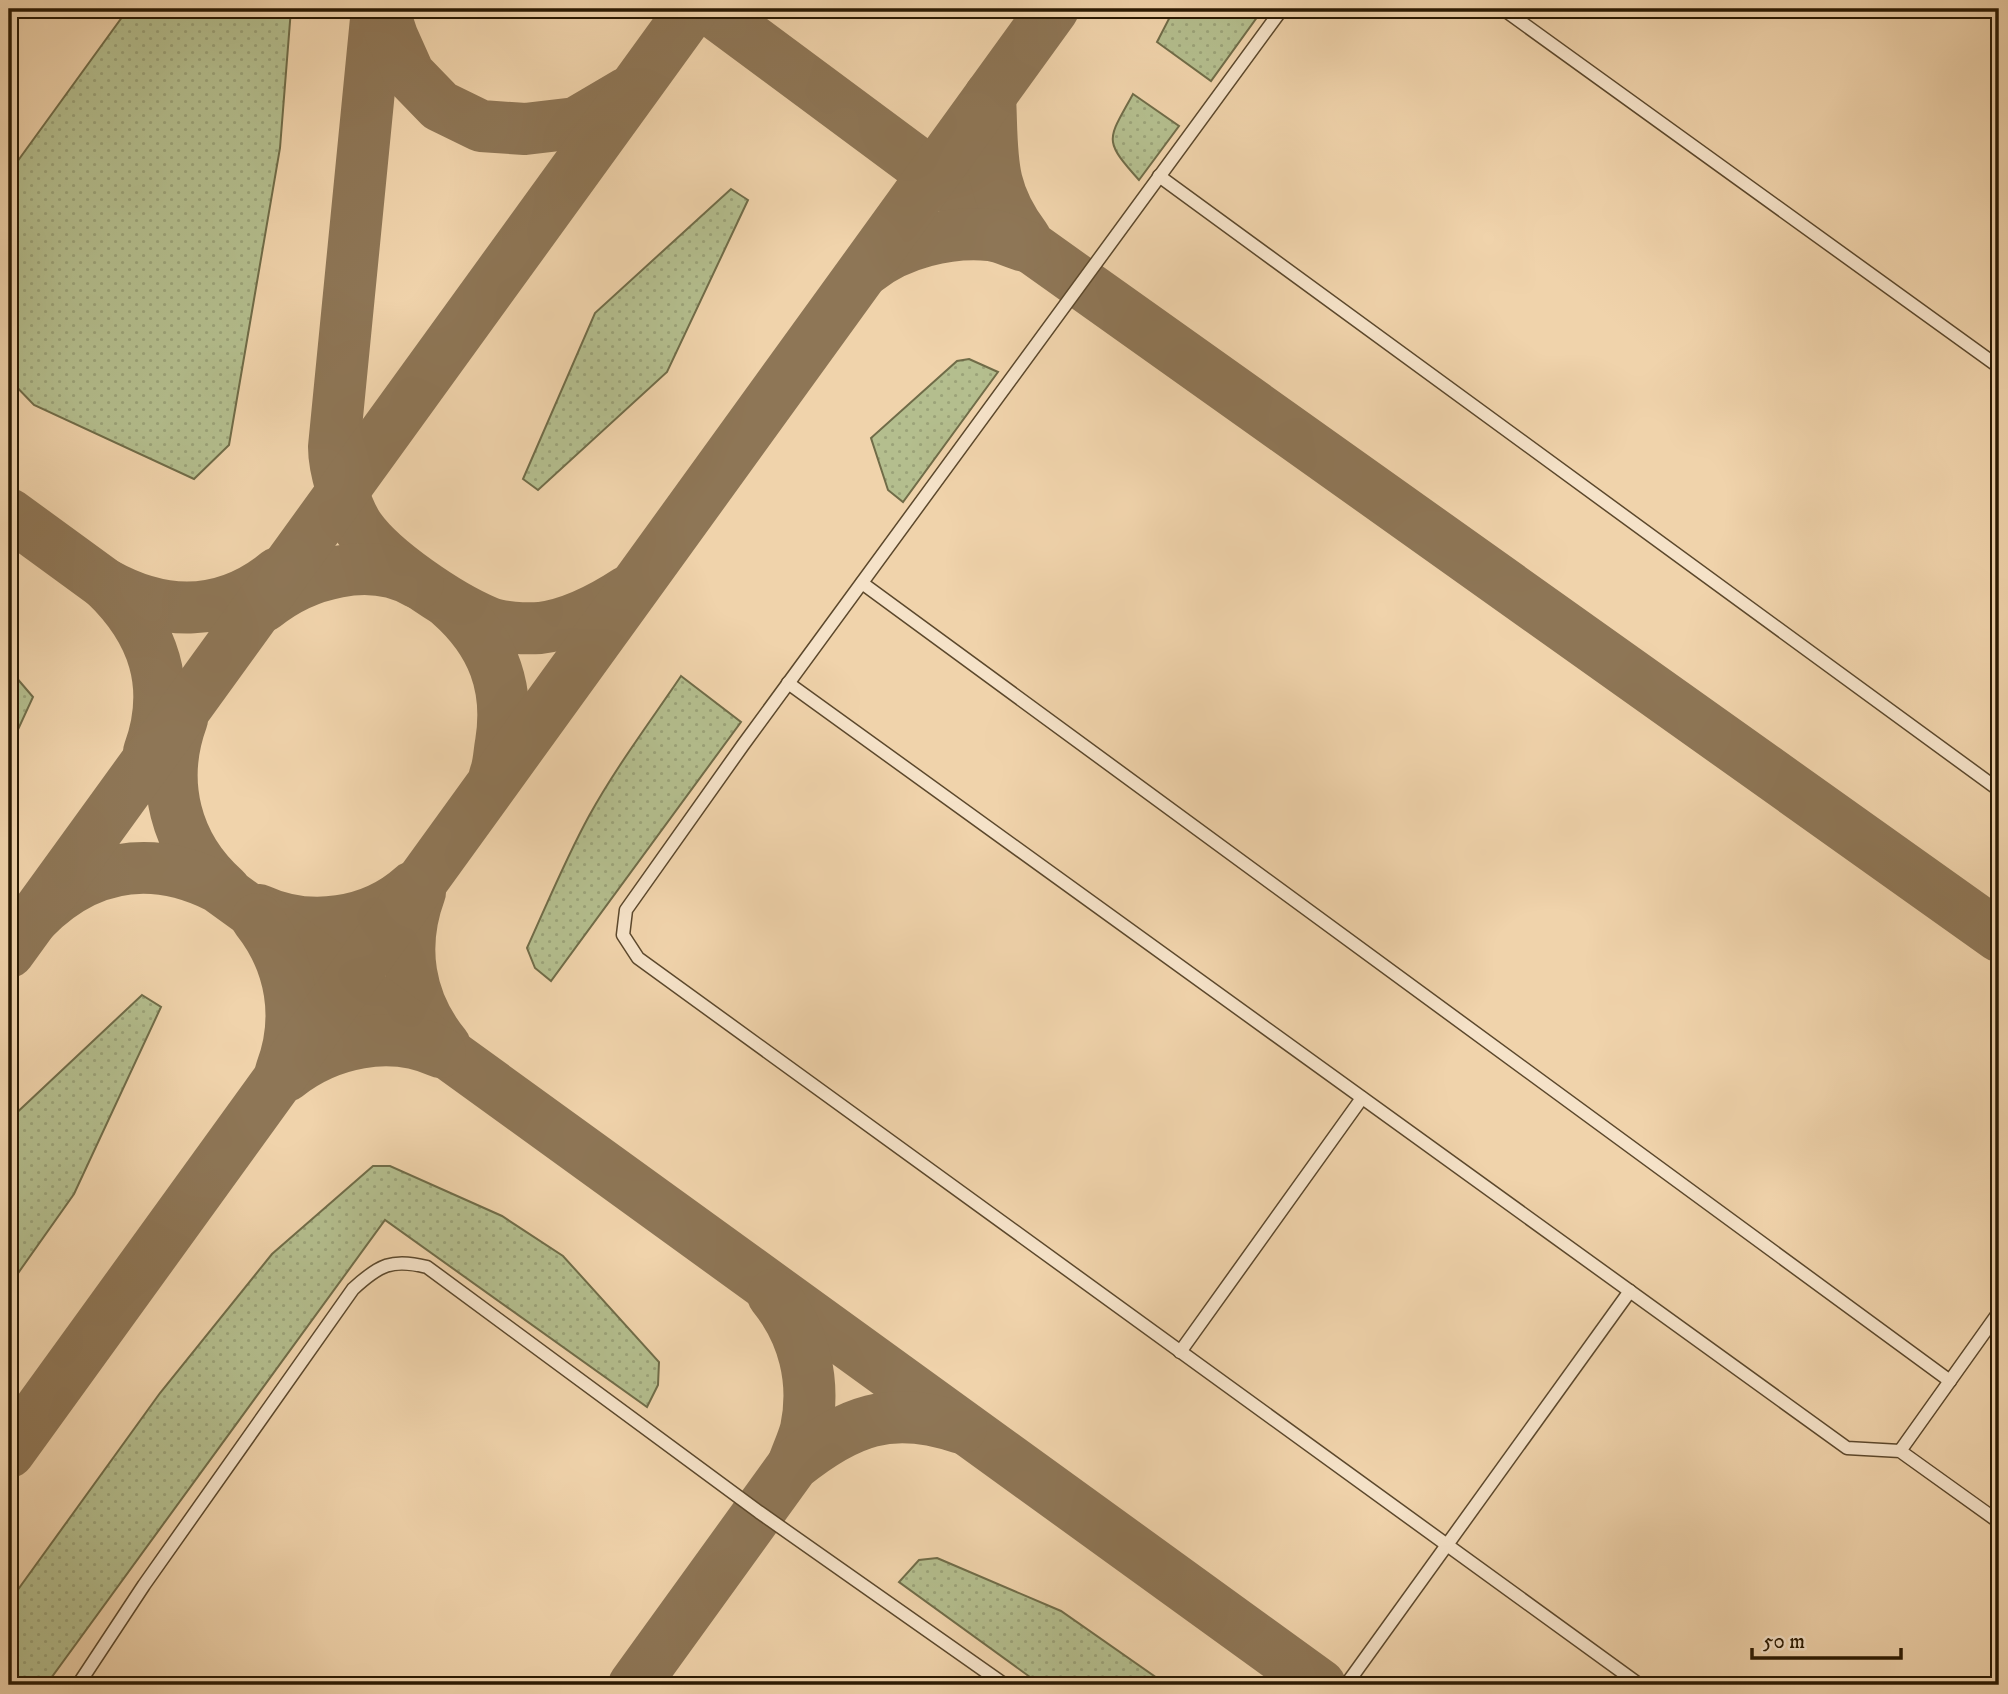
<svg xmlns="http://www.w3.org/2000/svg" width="2008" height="1694" viewBox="0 0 2008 1694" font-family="'IM FELL DW Pica',serif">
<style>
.grass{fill:url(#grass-dots);stroke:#706c48;stroke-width:2}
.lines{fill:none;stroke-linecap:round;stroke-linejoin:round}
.taxiway{stroke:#8e7656;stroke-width:52}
.service-casing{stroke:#5c482c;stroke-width:15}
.service{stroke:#f5e2c8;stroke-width:12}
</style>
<defs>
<pattern id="grass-dots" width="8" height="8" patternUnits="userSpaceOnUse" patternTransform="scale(1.75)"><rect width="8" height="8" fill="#b4be8e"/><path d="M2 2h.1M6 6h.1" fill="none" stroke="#9ba379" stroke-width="1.8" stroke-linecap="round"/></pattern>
</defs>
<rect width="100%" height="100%" fill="#f0d3ab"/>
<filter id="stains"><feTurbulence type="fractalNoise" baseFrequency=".00286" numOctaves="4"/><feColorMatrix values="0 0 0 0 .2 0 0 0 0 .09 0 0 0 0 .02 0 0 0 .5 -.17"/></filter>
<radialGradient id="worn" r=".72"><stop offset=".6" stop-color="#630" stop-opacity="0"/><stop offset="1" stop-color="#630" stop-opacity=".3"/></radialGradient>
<!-- grass -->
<g class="grass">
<path d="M128 9H291L280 148 229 445 194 479 34 405 9 379V173Z"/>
<path d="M1174 9H1263L1211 81 1157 42Z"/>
<path d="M1133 94 1179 126 1139 180C1102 139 1108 140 1133 94Z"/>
<path d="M731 189 748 200 667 372 538 490 523 479 595 313Z"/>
<path d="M969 359 998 372 903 502 888 490 871 438 957 361Z"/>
<path d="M9 669 33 697 9 749Z"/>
<path d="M681 676 741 722 551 981 535 968 527 948C547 904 566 858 589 816 616 767 650 722 681 676Z"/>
<path d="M142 995 161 1007 74 1194 9 1286V1120Z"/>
<path d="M373 1166H390L502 1216 563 1256 659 1362 658 1385 647 1407 385 1220 46 1685H9V1602L160 1393 272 1254Z"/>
<path d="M937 1558 1061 1611 1167 1685H1041L899 1582 919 1560Z"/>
</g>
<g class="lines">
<!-- taxiway -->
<g class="taxiway">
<path d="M377 9 334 447C334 469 346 509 359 528 383 562 449 606 487 622 501 628 526 629 540 628 572 624 602 608 628 591"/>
<path d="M383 9 392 36 409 74 440 106 481 126 525 129 576 123 627 93"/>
<path d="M710 9 1032 248 1999 936"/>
<path d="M990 96C993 154 987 188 1025 238"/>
<path d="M867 269C899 243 949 231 990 235 1001 236 1014 243 1025 246"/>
<path d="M9 514 105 584C164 617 224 617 278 573"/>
<path d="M105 584C154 631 173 686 149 752"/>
<path d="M450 604C493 642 510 687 501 743 499 754 499 765 495 775"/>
<path d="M264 606C305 573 370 555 418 583"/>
<path d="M182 719C159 782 175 846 225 890"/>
<path d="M420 892C400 946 408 1001 445 1046"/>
<path d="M259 910C309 933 372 924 413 887"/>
<path d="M33 919C86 865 150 853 218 887L1320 1685"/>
<path d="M257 919C292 963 301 1019 281 1071"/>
<path d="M9 952 692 9"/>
<path d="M286 1076C329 1042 390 1029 440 1052"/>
<path d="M773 1295C804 1333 816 1381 806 1429 803 1441 797 1453 793 1465"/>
<path d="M9 1452 1053 9"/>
<path d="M634 1685 793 1465C848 1421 891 1404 961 1428"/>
</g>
<defs>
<g id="service">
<path d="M1282 9 743 745 626 910 623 935 638 958 1640 1685"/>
<path d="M1503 9 1999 367"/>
<path d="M1159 176 1999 790"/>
<path d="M862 583 1950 1381"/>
<path d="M788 683 1847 1448 1900 1451 1999 1522"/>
<path d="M1180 1352 1362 1098"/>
<path d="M1900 1451 1999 1312"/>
<path d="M78 1685 144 1585 353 1289C379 1265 392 1258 427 1267L759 1512 1005 1685"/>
<path d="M1346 1685 1630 1291"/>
</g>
</defs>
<!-- service casing -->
<use href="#service" class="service-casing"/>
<!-- service -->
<use href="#service" class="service"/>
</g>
<!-- margin -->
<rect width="2008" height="1694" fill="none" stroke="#f0d3ab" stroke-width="35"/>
<rect x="10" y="10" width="1987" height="1673" fill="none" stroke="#2b1a02" stroke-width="3.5"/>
<rect x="18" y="18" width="1973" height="1659" fill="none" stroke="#2b1a02" stroke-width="2"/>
<!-- scale -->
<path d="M1752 1648v10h149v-10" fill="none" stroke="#2b1a02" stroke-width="3.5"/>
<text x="1763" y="1648" font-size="21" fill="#2b1a02" stroke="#f5e2c8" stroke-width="5" paint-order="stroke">50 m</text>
<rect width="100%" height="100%" filter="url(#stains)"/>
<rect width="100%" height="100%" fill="url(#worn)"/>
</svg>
